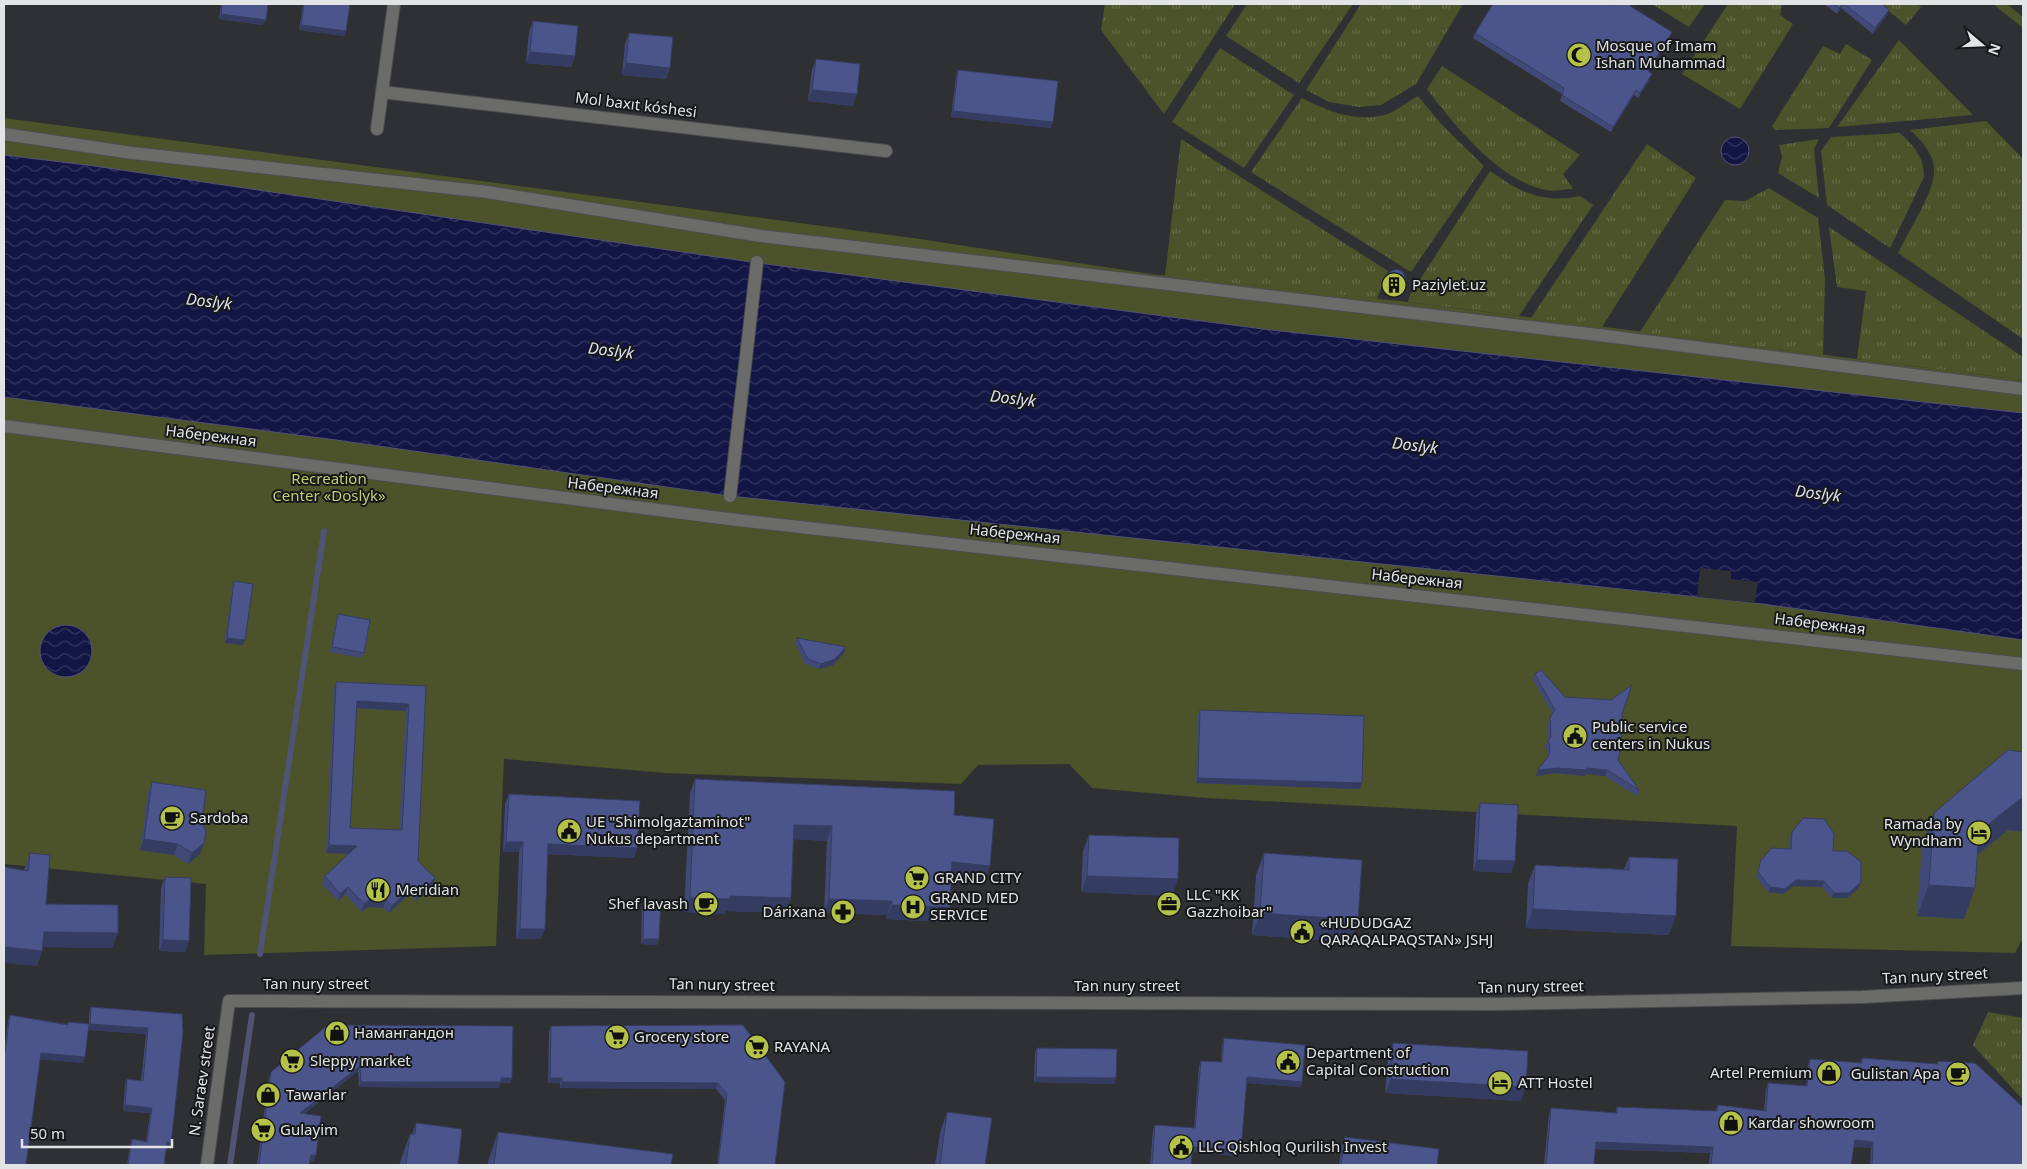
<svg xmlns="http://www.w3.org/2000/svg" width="2027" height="1169" viewBox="0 0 2027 1169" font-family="'Noto Sans',sans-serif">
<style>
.grass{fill:url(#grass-tufts)}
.park{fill:#4c5229}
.water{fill:url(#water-waves);stroke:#515375}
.pier{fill:#2f3033}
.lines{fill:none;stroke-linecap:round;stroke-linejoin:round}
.stream{stroke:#515375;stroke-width:6}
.minor-casing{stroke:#4c4d4f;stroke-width:14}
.minor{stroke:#6b6c6a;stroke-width:12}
.wall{fill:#414978;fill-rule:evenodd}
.shaded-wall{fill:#353c61}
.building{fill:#4c558b;stroke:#353c61;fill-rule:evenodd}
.labels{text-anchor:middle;stroke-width:4;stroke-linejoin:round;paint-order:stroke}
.poi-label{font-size:15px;fill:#e2e3e4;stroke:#171819;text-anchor:start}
.street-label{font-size:15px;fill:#e2e3e4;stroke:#171819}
.park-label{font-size:15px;fill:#c0cd71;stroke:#171819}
.water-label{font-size:16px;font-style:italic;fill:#dce1f2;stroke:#171819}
</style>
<defs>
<pattern id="grass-tufts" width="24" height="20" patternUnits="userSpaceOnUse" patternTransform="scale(1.25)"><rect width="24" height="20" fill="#4c5229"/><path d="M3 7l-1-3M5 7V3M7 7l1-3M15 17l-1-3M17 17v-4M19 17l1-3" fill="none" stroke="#666b48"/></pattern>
<pattern id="water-waves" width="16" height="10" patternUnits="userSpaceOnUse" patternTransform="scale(1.25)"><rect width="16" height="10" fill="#131545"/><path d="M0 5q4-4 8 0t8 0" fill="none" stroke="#353760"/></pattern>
</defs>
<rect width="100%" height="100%" fill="#2f3033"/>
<!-- grass -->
<g class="grass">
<path d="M1105 4H1235L1164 114 1101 30Z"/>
<path d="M1247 4H1353L1299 83 1226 36Z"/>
<path d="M1361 4H1463L1416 84 1381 105 1359 107 1329 102 1306 90Z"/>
<path d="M1652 4H1705L1689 27Z"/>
<path d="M1728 4H1782L1780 15 1793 24 1740 109 1682 74Z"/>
<path d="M1880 4H1917L1921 7 1906 25Z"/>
<path d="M1993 4H2007L2023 17V28Z"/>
<path d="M1899 40 1973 115 1837 127Z"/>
<path d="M1846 44 1872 60 1829 128 1775 130 1772 126 1823 46 1840 54Z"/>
<path d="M1220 48 1294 95 1244 168 1172 122Z"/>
<path d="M1442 66 1580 155 1563 174 1573 189C1564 189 1554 192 1546 190 1499 181 1454 125 1427 89Z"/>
<path d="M1418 96 1442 125 1484 166 1411 272 1251 172 1302 98C1327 111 1352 121 1380 116 1393 114 1407 102 1418 96Z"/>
<path d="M1986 121 2023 159V339L1898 253C1907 234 1934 192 1934 172 1935 155 1922 141 1910 130Z"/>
<path d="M1900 133C1914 146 1924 157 1924 177L1890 248 1827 205 1821 151 1831 137Z"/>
<path d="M1181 139 1388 271 1377 299 1165 276Z"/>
<path d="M1819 139 1814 149 1819 198 1778 173 1782 157 1779 145Z"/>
<path d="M1647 144 1696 178 1602 327 1531 318Z"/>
<path d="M1490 171C1520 192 1542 204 1580 196L1593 205 1519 316 1408 302 1410 295Z"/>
<path d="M1769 188 1818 218 1825 279 1823 355 1640 332 1725 200 1745 201Z"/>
<path d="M1829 227 2023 357V380L1857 359 1866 291 1837 287Z"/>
<path d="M1988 1012 2023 1018V1100L1973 1045Z"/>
</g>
<!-- park -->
<path class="park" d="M4 118 913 238 1151 274 1408 302 2023 380V938L2015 953 1731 946 1737 826 1206 798 1092 788 1069 764 978 765 961 784 665 773 504 759 496 946 204 955 206 884 4 864Z"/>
<!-- water -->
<g class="water">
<circle cx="1735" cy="151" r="14"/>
<path d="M4 155 94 166 751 262 1263 329 2023 413V640L1755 603 730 496 336 440 4 397Z"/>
<circle cx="66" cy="651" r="26"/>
</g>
<!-- pier -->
<path class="pier" d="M1700 568 1731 571V579L1758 582 1755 603 1697 597Z"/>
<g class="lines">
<!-- stream -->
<g class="stream">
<path d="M260 954 324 531"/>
<path d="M230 1165 252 1015"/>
</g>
<defs>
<g id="minor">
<path d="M382 92 886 151"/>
<path d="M377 129 394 4"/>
<path d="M4 134 132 153 487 192 761 236 1598 335 2023 389"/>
<path d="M4 426 729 519 2023 664"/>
<path d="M730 496 757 262"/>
<path d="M207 1165 229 1001 1496 1004 1862 997 2023 988"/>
</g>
</defs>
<!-- minor casing -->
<use href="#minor" class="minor-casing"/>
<!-- minor -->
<use href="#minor" class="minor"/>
</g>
<!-- wall -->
<g class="wall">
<path d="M221 4H268L263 25 219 19Z"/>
<path d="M303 4H350L344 36 299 30Z"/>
<path d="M1492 4H1611L1614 5 1630 6 1670 37 1649 72 1650 79 1638 98 1634 95 1611 132 1560 101 1562 94 1473 38 1475 33 1493 5Z"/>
<path d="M1824 4H1882L1887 15 1873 34 1841 8 1837 14Z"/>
<path d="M533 21 575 56 571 67 526 63 529 32Z"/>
<path d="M629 33 670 68 666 79 622 75 625 44Z"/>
<path d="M816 59 853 106 808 101 812 70Z"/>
<path d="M958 70 1051 128 951 117 956 76Z"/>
<path d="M1389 272 1404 286 1401 292 1395 294 1389 292 1384 284Z"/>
<path d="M234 581 243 645 225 643 232 587Z"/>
<path d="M338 614 364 653 362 658 330 652 336 620Z"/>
<path d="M797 638 846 647 844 653 833 665 819 669 805 664 795 643Z"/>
<path d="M1535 674 1565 697 1622 714 1618 760 1639 790 1637 796 1605 776 1586 774 1585 776 1555 773 1536 776 1547 757 1548 752 1545 747 1548 740V724L1553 714 1533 680Z"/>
<path d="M336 682 426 686 418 861 435 878 432 885 416 901 409 894 389 913 383 908 367 907 362 912 345 894 338 901 322 884 325 876 349 853H326L334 689ZM356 708 406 711 399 830 350 828Z"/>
<path d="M1200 710 1360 789 1196 783 1198 716Z"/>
<path d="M2023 752V832L2008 830 1977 855 1975 888 1964 919 1917 916 1922 844 1934 813Z"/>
<path d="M695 779 954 815 990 866 984 880 951 877 950 907 944 922 886 919 887 915 824 913 827 841 793 839 791 898 786 913 726 911 724 914 684 912 690 793Z"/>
<path d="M152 782 202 823 204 843 200 854 188 864 174 855 140 850 148 793Z"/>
<path d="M509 794 637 848 634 858 547 854 541 939H516L519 852H503L505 804Z"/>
<path d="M1480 803 1515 861 1511 873 1473 871 1476 814Z"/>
<path d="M1792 832 1833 851 1859 888 1847 898H1832L1822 887 1794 886 1783 894 1768 892 1756 877 1761 860 1789 849 1790 837Z"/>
<path d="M1089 835 1172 896 1081 892 1083 851Z"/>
<path d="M30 853 46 904 118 933 112 948 43 947 42 951 37 966 24 870Z"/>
<path d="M1264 853 1358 920 1350 942 1252 935 1256 875Z"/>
<path d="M1629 857 1669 935 1526 928 1528 884 1535 865 1624 869Z"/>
<path d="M165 877 189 941 185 952 159 951 161 888Z"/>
<path d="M644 899 659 939 657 945 641 944 642 905Z"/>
<path d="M91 1007 182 1014 169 1148H167L164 1165H127L130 1145 132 1139 146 1141 150 1113 123 1111 125 1085 127 1079 141 1081 146 1034 88 1030 83 1063 40 1059 4 1165V1052L8 1021 10 1015 67 1024 68 1022 89 1024V1013Z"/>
<path d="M328 1025 512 1078 510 1083H500L499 1088 359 1087 358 1071 304 1114 316 1155 314 1161 310 1160 309 1165H257L269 1078 271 1072Z"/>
<path d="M743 1025 775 1165H717L725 1100 716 1089 560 1088V1083H548L549 1032 551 1026Z"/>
<path d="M1224 1038 1302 1082 1300 1087 1247 1083 1241 1150 1239 1156 1192 1152 1191 1165H1150L1153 1130 1155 1125 1194 1128 1199 1066 1201 1061 1221 1062 1222 1044Z"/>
<path d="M1393 1043 1521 1101 1385 1093 1388 1058Z"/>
<path d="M1037 1048 1116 1078 1114 1084 1034 1082 1035 1053Z"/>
<path d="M1862 1058 1937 1064 1938 1061 2023 1165H1870L1871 1148 1854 1147 1851 1165H1709L1710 1153 1595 1149 1594 1165H1544L1549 1114 1551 1108 1615 1113 1617 1107 1715 1111 1718 1105 1764 1111 1766 1089 1768 1083 1806 1086 1808 1065 1810 1059 1860 1063Z"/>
<path d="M947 1112 985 1165H935L940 1133Z"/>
<path d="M416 1123 458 1165H399L410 1134H412Z"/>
<path d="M498 1132 671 1165H487Z"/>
<path d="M1345 1137 1437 1165H1339L1341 1148Z"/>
</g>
<!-- shaded-wall -->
<g class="shaded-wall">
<path d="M1843 4 1841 8 1837 14 1839 8Z"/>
<path d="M1889 10 1887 15 1873 34 1875 28Z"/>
<path d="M221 14 266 20 263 25 219 19Z"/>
<path d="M301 25 346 31 344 36 299 30Z"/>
<path d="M1672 32 1670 37 1646 77 1648 71Z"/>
<path d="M530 52 575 56 571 67 526 63Z"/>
<path d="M626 63 670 68 666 79 622 75Z"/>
<path d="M1652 74 1650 79 1638 98 1640 93Z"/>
<path d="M812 90 857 94 853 106 808 101Z"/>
<path d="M1636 90 1634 95 1611 132 1613 127Z"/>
<path d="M953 111 1053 122 1051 128 951 117Z"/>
<path d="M1406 280 1401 292 1395 294 1397 289Z"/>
<path d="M227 638 245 640 243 645 225 643Z"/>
<path d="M846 647 844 653 833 665 819 669 821 664Z"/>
<path d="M357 701 409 704 406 711 354 708Z"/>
<path d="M1557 768H1587L1607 770 1605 776 1586 774 1585 776 1555 773 1536 776 1538 770Z"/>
<path d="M1198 778 1362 783 1360 789 1196 783Z"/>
<path d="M2020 799H2023V832L2008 830 1967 863 1979 832Z"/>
<path d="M794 825 832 826 827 841 789 839Z"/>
<path d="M144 839 178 844 174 855 140 850Z"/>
<path d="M506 842H523L519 852H503Z"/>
<path d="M204 843 200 854 188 864 192 853Z"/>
<path d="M548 844 637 848 634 858 544 854Z"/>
<path d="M329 845 357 846 354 854 326 853Z"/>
<path d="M1477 860 1515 861 1511 873 1473 871Z"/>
<path d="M952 862 990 866 984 880 946 877Z"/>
<path d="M1087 876 1178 879 1172 896 1081 892Z"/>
<path d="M435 878 432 885 416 901 419 894Z"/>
<path d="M1796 880 1824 881 1822 887 1794 886 1783 894 1768 892 1770 887Z"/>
<path d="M1861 882 1859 888 1847 898H1832L1834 893Z"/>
<path d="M1929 885 1975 888 1964 919 1917 916Z"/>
<path d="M348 887 345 894 338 901 340 894Z"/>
<path d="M412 887 409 894 389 913 392 906Z"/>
<path d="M730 896 791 898 786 913 726 911 724 914 684 912 690 898Z"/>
<path d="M370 899 386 900 383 908 367 907 362 912 364 904Z"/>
<path d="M829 899 892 901 887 915 824 913Z"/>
<path d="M892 905 950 907 944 922 886 919Z"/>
<path d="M1533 909 1676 916 1669 935 1526 928Z"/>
<path d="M1260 913 1358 920 1350 942 1252 935Z"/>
<path d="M520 929H545L541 939H516Z"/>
<path d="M44 932 118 933 112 948 38 947Z"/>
<path d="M643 939H659L657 945 641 944Z"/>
<path d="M163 940 189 941 185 952 159 951Z"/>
<path d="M4 947 42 951 37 966 4 963Z"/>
<path d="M90 1024 148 1028 146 1034 88 1030Z"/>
<path d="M41 1053 85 1057 83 1063 39 1059Z"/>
<path d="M360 1066 358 1071 298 1119 300 1113Z"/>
<path d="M1036 1077 1116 1078 1114 1084 1034 1082Z"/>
<path d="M1247 1077 1302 1082 1300 1087 1245 1083Z"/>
<path d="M501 1078H512L510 1083H500L499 1088 359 1087 361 1082Z"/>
<path d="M550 1078H562L560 1083H548Z"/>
<path d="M1391 1079 1526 1087 1521 1101 1385 1093Z"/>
<path d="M562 1082 718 1083 716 1089 560 1088Z"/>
<path d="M125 1105 152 1108 150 1113 123 1111Z"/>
<path d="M1855 1140 1873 1142 1871 1148 1852 1146Z"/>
<path d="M167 1142 171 1143 169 1148H165Z"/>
<path d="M1596 1142 1713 1147 1710 1153 1594 1149Z"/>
<path d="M1193 1147 1241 1150 1239 1156 1191 1152Z"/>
<path d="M311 1155H316L314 1161 309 1160Z"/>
</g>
<!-- building -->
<g class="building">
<path d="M222 4H268L266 20 221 14Z"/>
<path d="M304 4H350L346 31 301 25Z"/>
<path d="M1493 4H1611L1614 5 1616 4H1630V6L1672 32 1648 71 1652 74 1640 93 1636 90 1613 127 1562 95 1564 88 1475 33Z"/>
<path d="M1833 4H1843L1839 8Z"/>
<path d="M1844 4H1882L1889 10 1875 28Z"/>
<path d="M533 21 578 26 575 56 530 52Z"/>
<path d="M629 33 673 37 670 68 626 63Z"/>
<path d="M816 59 860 64 857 94 812 90Z"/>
<path d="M958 70 1058 81 1053 122 953 111Z"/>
<path d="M1397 269 1403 272 1406 280 1403 286 1397 289 1391 287 1387 278 1389 272Z"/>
<path d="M234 581 253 584 245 640 227 638Z"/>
<path d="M338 614 370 620 364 653 332 647Z"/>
<path d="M797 638 846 647 835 659 821 664 808 659Z"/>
<path d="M1541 670 1565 697 1611 700 1632 685 1622 714 1621 746 1618 760 1639 790 1607 770 1587 768V770L1557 768 1538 770 1549 755 1550 746 1548 741 1551 737 1550 718 1555 710 1535 674Z"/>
<path d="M336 682 426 686 418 861 435 878 419 894 412 887 392 906 386 900 370 899 364 904 348 887 340 894 325 876 357 846 329 845ZM357 701 409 704 402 830 350 828Z"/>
<path d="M1200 710 1364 716 1362 783 1198 778Z"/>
<path d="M2008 750 2023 752V799H2020L1979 832 1975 888 1929 885 1934 813Z"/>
<path d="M695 779 955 791 954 815 994 819 990 866 952 862 950 907 892 905V901L829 899 832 826 794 825 791 898 730 896V899L690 898Z"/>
<path d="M152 782 206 790 202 823 206 831 204 843 192 853 178 844 144 839Z"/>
<path d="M509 794 640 801 637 848 548 844 545 929H520L523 842H506Z"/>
<path d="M1480 803 1518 805 1515 861 1477 860Z"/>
<path d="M1803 818 1824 819 1834 834 1833 851H1847L1861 862V882L1849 893H1834L1824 881 1796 880 1785 889 1770 887 1758 872 1761 860 1772 848 1791 849 1792 832Z"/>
<path d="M1089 835 1179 838 1178 879 1087 876Z"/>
<path d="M30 853 50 855 46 904 118 905V933L44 932 42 951 4 947V867L28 871Z"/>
<path d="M1264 853 1362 860 1358 920 1260 913Z"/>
<path d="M1629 857 1678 859 1676 916 1533 909 1535 865 1629 870Z"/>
<path d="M165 877 191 878 189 941 163 940Z"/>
<path d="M644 899 661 900 659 939H643Z"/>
<path d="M91 1007 182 1014 183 1032 174 1117 171 1143 167 1142 164 1165H128L132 1139 147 1142 152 1108 125 1105 127 1079 143 1081 148 1028 90 1024Z"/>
<path d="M10 1015 68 1025V1022L89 1024 85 1057 41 1053 26 1165H4V1059Z"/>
<path d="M328 1025 513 1026 512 1078H501V1082H361L360 1066 300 1113 321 1116 316 1155H311L309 1165H259L271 1072Z"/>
<path d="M743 1025 785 1082 775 1165H718L727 1094 718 1083 562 1082V1078H550L551 1026Z"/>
<path d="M1224 1038 1305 1045 1302 1082 1247 1077 1241 1150 1193 1147 1191 1165H1152L1155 1125 1195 1128 1201 1061 1222 1062Z"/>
<path d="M1393 1043 1528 1051 1526 1087 1391 1079Z"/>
<path d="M1037 1048 1117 1049 1116 1078 1036 1077Z"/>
<path d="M1862 1058 1938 1064V1061L1975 1063 2023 1107V1165H1872L1873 1142 1855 1140 1851 1165H1711L1713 1147 1596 1142 1594 1165H1546L1551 1108 1617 1113V1107L1717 1111 1718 1105 1766 1111 1768 1083 1807 1086 1810 1059 1862 1063Z"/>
<path d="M947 1112 992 1118 985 1165H940Z"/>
<path d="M416 1123 462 1129 458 1165H406L410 1134H415Z"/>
<path d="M498 1132 673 1154 671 1165H494Z"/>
<path d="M1345 1137 1439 1149 1437 1165H1341Z"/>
</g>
<!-- icons -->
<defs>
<symbol id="mosque-disc" viewBox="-11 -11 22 22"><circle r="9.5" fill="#b4c24a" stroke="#171819"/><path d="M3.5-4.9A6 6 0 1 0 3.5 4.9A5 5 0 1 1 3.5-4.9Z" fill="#111"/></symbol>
<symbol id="building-disc" viewBox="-11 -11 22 22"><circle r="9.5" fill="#b4c24a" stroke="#171819"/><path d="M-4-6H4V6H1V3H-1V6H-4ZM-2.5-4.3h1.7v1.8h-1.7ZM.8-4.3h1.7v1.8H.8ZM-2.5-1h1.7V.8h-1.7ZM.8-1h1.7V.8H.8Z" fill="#111"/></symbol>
<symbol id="civic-disc" viewBox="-11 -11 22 22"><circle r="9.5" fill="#b4c24a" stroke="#171819"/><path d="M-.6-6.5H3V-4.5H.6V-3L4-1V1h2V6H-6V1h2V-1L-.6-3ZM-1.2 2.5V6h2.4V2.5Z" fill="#111"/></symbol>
<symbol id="cafe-disc" viewBox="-11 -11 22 22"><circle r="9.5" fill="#b4c24a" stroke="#171819"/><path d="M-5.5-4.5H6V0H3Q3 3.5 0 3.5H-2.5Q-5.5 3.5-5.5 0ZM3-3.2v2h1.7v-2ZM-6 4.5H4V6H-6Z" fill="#111"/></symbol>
<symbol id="hotel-disc" viewBox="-11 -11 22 22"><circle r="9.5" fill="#b4c24a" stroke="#171819"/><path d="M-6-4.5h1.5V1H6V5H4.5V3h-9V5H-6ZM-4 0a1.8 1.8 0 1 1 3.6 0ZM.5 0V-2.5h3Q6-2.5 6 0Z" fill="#111"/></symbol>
<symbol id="supermarket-disc" viewBox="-11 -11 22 22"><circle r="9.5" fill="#b4c24a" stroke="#171819"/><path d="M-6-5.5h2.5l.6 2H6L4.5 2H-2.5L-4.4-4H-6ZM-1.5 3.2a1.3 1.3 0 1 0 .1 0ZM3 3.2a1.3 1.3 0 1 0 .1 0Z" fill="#111"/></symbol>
<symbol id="restaurant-disc" viewBox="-11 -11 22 22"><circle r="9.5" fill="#b4c24a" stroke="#171819"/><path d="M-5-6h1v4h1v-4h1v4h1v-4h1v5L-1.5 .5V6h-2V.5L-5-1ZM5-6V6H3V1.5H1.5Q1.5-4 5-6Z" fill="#111"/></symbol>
<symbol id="office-disc" viewBox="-11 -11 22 22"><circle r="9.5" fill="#b4c24a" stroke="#171819"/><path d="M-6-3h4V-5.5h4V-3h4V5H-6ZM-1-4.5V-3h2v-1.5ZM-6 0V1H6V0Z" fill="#111"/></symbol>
<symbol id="hospital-disc" viewBox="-11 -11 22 22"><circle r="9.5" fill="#b4c24a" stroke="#171819"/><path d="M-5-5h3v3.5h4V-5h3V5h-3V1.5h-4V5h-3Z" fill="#111"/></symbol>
<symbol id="pharmacy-disc" viewBox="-11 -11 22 22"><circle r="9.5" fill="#b4c24a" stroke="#171819"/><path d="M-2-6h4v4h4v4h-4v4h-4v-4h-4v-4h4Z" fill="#111"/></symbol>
<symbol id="shop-disc" viewBox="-11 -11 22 22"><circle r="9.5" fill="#b4c24a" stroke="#171819"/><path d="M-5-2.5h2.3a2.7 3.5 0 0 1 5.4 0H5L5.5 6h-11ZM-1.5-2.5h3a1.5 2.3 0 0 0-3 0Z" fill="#111"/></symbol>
</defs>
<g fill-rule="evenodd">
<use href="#mosque-disc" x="1565" y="41" width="28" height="28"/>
<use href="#building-disc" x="1380" y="271" width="28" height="28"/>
<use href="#civic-disc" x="1561" y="722" width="28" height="28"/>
<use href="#cafe-disc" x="158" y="804" width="28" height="28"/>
<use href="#civic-disc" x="555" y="817" width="28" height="28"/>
<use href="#hotel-disc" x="1965" y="819" width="28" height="28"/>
<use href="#supermarket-disc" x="903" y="864" width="28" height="28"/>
<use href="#restaurant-disc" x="364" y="876" width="28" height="28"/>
<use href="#cafe-disc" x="692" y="890" width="28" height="28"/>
<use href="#office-disc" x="1155" y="890" width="28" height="28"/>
<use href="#hospital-disc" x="899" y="893" width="28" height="28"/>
<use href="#pharmacy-disc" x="829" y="898" width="28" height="28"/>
<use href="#civic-disc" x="1288" y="918" width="28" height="28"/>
<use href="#shop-disc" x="323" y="1019" width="28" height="28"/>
<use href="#supermarket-disc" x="603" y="1023" width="28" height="28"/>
<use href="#supermarket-disc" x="743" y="1033" width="28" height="28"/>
<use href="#supermarket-disc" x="278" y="1047" width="28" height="28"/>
<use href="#civic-disc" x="1274" y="1048" width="28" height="28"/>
<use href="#shop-disc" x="1815" y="1059" width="28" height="28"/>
<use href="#cafe-disc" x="1944" y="1060" width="28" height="28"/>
<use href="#hotel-disc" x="1486" y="1069" width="28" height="28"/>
<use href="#shop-disc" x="254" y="1081" width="28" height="28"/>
<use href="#shop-disc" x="1717" y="1109" width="28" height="28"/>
<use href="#supermarket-disc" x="249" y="1116" width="28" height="28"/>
<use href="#civic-disc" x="1167" y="1133" width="28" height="28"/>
</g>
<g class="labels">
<!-- poi labels -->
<g class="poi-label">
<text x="1596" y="51">Mosque of Imam<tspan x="1596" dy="17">Ishan Muhammad</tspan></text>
<text x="1412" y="290">Paziylet.uz</text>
<text x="1592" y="732">Public service<tspan x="1592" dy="17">centers in Nukus</tspan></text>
<text x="190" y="823">Sardoba</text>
<text x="586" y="827">UE "Shimolgaztaminot"<tspan x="586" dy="17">Nukus department</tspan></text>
<text x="1962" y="829" text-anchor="end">Ramada by<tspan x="1962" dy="17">Wyndham</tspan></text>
<text x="934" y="883">GRAND CITY</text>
<text x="396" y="895">Meridian</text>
<text x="1186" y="900">LLC "KK<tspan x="1186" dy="17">Gazzhoibar"</tspan></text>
<text x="930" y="903">GRAND MED<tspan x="930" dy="17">SERVICE</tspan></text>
<text x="688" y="909" text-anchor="end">Shef lavash</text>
<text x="826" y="917" text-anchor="end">Dárixana</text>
<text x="1320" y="928">«HUDUDGAZ<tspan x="1320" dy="17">QARAQALPAQSTAN» JSHJ</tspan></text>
<text x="354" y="1038">Намангандон</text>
<text x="634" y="1042">Grocery store</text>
<text x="774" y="1052">RAYANA</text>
<text x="1306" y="1058">Department of<tspan x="1306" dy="17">Capital Construction</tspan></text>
<text x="310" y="1066">Sleppy market</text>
<text x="1812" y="1078" text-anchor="end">Artel Premium</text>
<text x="1940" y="1079" text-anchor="end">Gulistan Apa</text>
<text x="1518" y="1088">ATT Hostel</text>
<text x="286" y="1100">Tawarlar</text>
<text x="1748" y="1128">Kardar showroom</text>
<text x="280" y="1135">Gulayim</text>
<text x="1198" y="1152">LLC Qishloq Qurilish Invest</text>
</g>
<!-- street labels -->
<g class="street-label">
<text transform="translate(636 105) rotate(7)" y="5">Mol baxıt kóshesi</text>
<text transform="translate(211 436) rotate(7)" y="5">Набережная</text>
<text transform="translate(613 488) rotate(7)" y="5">Набережная</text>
<text transform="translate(1015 534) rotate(6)" y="5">Набережная</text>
<text transform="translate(1417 579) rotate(6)" y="5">Набережная</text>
<text transform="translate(1820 624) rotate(7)" y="5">Набережная</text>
<text transform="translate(1935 976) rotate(-3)" y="5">Tan nury street</text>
<text x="316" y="989">Tan nury street</text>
<text transform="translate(722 985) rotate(1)" y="5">Tan nury street</text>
<text x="1127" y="991">Tan nury street</text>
<text transform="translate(1531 987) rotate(-1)" y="5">Tan nury street</text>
<text transform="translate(202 1081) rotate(-82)" y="5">N. Saraev street</text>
</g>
<!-- park labels -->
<g class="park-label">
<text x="329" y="484">Recreation<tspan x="329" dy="17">Center «Doslyk»</tspan></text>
</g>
<!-- water labels -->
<g class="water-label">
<text transform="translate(209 301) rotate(7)" y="6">Doslyk</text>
<text transform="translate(611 350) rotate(7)" y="6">Doslyk</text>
<text transform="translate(1013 398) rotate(7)" y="6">Doslyk</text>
<text transform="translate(1415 445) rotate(7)" y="6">Doslyk</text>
<text transform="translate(1818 493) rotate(7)" y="6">Doslyk</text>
</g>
</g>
<!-- border -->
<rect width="2027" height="1169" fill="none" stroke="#e2e3e4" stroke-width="10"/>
<!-- north arrow -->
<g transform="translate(1982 45) rotate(109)" stroke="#171819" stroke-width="4" paint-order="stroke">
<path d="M0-4L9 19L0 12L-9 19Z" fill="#e2e3e4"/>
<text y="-8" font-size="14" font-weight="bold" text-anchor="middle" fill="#e2e3e4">N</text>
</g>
<!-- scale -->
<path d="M22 1139v8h150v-8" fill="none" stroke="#e2e3e4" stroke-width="2.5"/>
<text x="30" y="1139" font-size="15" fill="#e2e3e4" stroke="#171819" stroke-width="4" paint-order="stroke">50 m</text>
</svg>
